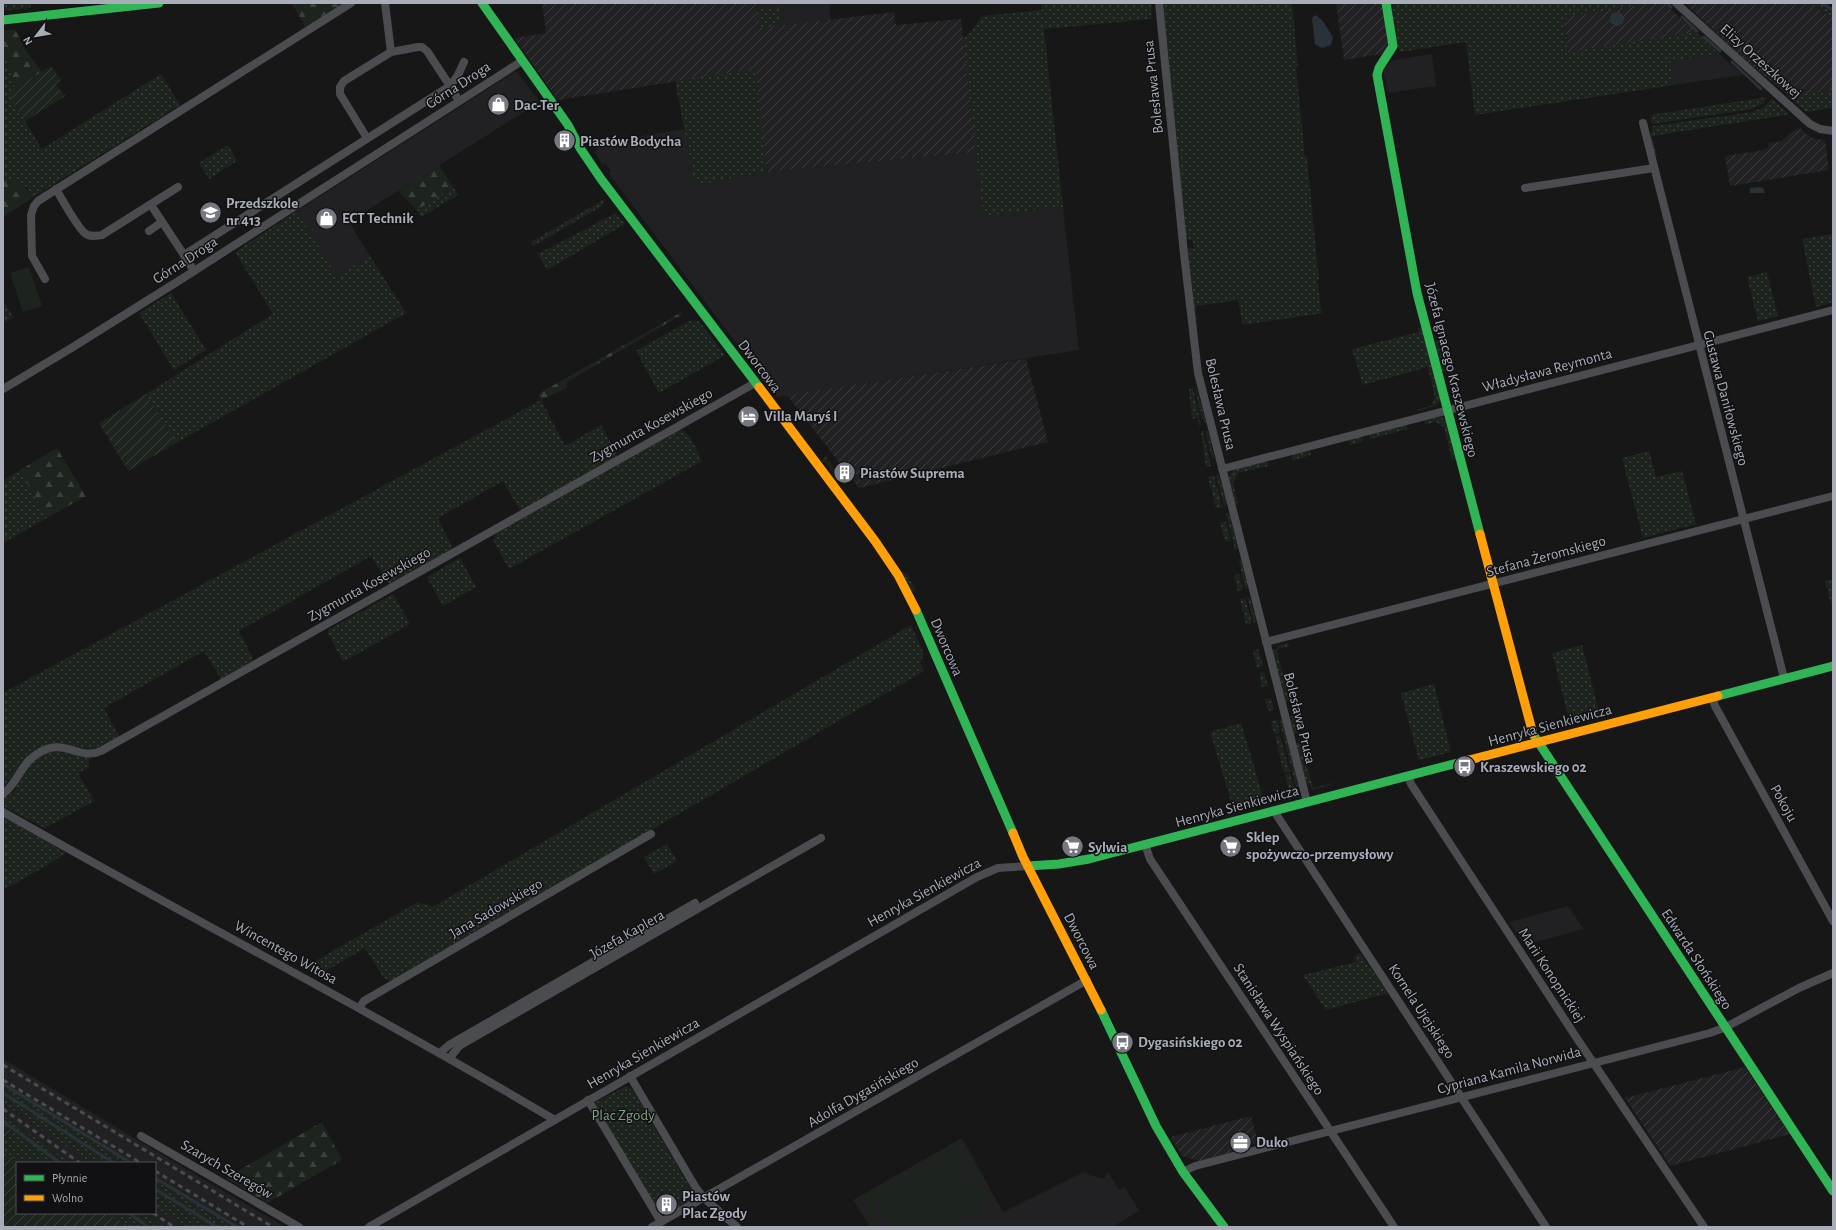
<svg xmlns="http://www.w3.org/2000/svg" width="1836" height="1230" viewBox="0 0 1836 1230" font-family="'Alegreya Sans',sans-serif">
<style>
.built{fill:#212123}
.industrial{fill:url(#industrial-furrows)}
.grass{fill:url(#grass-dots)}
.forest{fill:url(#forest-firs)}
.garden{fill:url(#garden-furrows)}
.pitch{fill:#1d241e;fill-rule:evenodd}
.water{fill:#2a3239}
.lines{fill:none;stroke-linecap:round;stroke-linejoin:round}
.stream{stroke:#2a3239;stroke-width:3}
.street{stroke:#4b4c50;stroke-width:8}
.fast{stroke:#30b455;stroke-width:9}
.slow{stroke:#ff9f0a;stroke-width:9}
.rail{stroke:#4b4c4f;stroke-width:3;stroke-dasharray:5 4;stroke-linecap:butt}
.labels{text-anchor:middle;stroke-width:3;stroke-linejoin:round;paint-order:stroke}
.street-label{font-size:15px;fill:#a8adb8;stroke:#111113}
.poi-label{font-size:15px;font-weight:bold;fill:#a8adb8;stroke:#111113;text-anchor:start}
.park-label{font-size:15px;fill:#7fa381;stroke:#111113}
</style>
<defs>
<pattern id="industrial-furrows" width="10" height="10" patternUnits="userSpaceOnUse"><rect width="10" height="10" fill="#212123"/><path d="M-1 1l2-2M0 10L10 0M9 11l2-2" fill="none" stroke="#3e3f41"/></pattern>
<pattern id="grass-dots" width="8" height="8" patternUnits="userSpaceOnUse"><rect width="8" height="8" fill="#1d241e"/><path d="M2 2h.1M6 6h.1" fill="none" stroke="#3b413d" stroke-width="1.8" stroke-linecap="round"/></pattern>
<pattern id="forest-firs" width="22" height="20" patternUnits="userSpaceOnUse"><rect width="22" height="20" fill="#1d241e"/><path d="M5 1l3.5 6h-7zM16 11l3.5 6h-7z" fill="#3b413d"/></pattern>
<pattern id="garden-furrows" width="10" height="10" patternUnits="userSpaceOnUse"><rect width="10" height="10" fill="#1d241e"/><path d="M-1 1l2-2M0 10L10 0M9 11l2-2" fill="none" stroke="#3b413d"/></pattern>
</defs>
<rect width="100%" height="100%" fill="#171717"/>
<!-- built -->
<g class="built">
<path d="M757 3H829L831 20 760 28Z"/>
<path d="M1432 54 1436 86 1388 93 1383 71 1393 60Z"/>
<path d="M1719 54 1743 75 1674 85 1670 61Z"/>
<path d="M516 71 540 102 349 222 370 256 337 276 297 211Z"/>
<path d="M684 129 695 185 766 172 976 152 983 216 1063 207 1079 350 777 397 609 174 611 171 605 163 602 164 595 153 599 143Z"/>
<path d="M1568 906 1584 929 1525 945 1509 922Z"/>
<path d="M3 1059 179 1165 285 1227H237L155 1178V1163H131L3 1084Z"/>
<path d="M3 1103 90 1163H71L3 1115Z"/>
<path d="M962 1138 1003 1212 1084 1172 1086 1174 1104 1179 1108 1171 1119 1190 1125 1187 1139 1211 1112 1227H870L853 1200Z"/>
<path d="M155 1207 184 1227H165L144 1213H155Z"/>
</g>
<!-- industrial -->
<g class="industrial">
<path d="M544 3H757L760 28 894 12 896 25 961 19 976 152 766 172 755 69 558 100 514 38 546 33 542 4Z"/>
<path d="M1336 3H1382L1389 42 1382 54 1344 60Z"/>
<path d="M1653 3H1664L1696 32 1568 52 1563 17Z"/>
<path d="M1685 3H1809L1833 18V90L1790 96 1747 62Z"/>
<path d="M1799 127 1806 134 1815 139 1825 140 1829 170 1730 186 1725 156 1764 150 1769 147 1768 143 1781 141Z"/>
<path d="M1026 359 1048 442 859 488 787 395Z"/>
<path d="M1745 1067 1790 1134 1670 1166 1625 1098Z"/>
<path d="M1251 1116 1258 1143 1248 1145 1247 1149 1199 1161 1182 1156 1171 1137Z"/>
</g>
<!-- grass -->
<g class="grass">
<path d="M3 3H29L31 8 3 11Z"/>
<path d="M1041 3H1151L1152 19 1044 29 1063 207 983 216 963 38 971 32 982 16 1042 10Z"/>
<path d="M1163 3H1258V5L1292 3 1298 66 1296 67 1305 157H1307L1319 280H1317L1322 313 1243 325 1238 300 1196 306 1197 321H1196L1187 251 1189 248H1194L1193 241 1186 239Z"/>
<path d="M1390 3H1653L1563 17 1568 52 1696 32 1719 54 1670 61 1674 85 1475 115 1466 42 1399 52Z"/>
<path d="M1809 3H1820L1833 12V18Z"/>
<path d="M779 7 781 25 760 28 758 9Z"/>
<path d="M3 46 15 89 8 93 42 149 161 74 180 105 32 198 27 187 13 181 6 183 3 179Z"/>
<path d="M756 69 766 172 695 185 675 81Z"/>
<path d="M1833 90V108L1806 112 1788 96Z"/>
<path d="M1767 97 1764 103 1751 109 1652 124 1650 115Z"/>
<path d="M1772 99 1788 113 1786 115 1652 136 1657 156 1655 157 1650 134 1653 126 1753 112 1764 107Z"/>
<path d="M228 145 237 161 209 179 199 163Z"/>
<path d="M453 187 458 195 421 217 417 210Z"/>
<path d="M605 199 602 206 533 246 531 242Z"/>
<path d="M297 211 337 276 370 256 406 313 176 443 146 394 273 314 235 252Z"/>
<path d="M614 214 618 215 625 224 547 270 538 254Z"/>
<path d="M1833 234V302L1816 307 1802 239Z"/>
<path d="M1767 272 1778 316 1758 321 1747 277Z"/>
<path d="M171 293 206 350 174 370 139 313Z"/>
<path d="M3 301 14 317 3 323Z"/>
<path d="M689 321H699L725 355 659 393 636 351Z"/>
<path d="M1422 327 1441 400 1439 401 1437 405 1419 411 1418 409 1431 406 1435 398 1428 367 1363 385 1352 349 1419 332 1418 328Z"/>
<path d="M1438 340 1446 373 1442 372 1434 342Z"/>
<path d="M1194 379 1206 422 1205 424 1199 409Z"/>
<path d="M1193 388 1201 425 1199 426 1198 417 1192 419 1189 389Z"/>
<path d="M541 400 565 446 601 425 617 455V458L523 511 520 510 503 481 438 518 453 549 389 585 371 556 239 631 254 660 221 679 204 651 104 708 119 736C92 758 82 745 51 744L26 759 3 787V693Z"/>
<path d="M1440 417 1445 419 1456 460H1452L1444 427 1435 422 1425 425 1424 420Z"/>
<path d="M1406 425 1408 429 1370 439 1369 435Z"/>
<path d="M679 430C691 431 697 452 702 461L509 569 493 540 497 533Z"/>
<path d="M1203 431 1211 466 1206 467 1201 432Z"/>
<path d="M1205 431H1208L1214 457 1212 458Z"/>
<path d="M1362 436 1363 441 1350 445 1348 440Z"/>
<path d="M1309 450 1311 455 1292 461 1293 454Z"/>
<path d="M1649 451 1656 477 1682 471 1696 524 1643 538 1622 458Z"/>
<path d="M825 456 843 481H836C835 474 828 464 822 461Z"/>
<path d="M1267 461 1269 466 1238 473 1233 483 1238 504H1234C1232 496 1228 486 1229 479 1230 465 1256 464 1267 461Z"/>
<path d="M20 470 47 518 3 543V481Z"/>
<path d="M1214 475 1222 507 1216 508 1208 477Z"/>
<path d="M1216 475H1219L1227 504 1224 506Z"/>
<path d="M1226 513 1229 514 1238 548 1235 550Z"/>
<path d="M1226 522 1231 541 1225 542 1220 523Z"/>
<path d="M460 558 476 587 443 606 427 577Z"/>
<path d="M1239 560 1241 561 1248 587 1245 589Z"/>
<path d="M906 572 916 591 912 592 903 576Z"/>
<path d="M1239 574 1243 590 1238 591 1234 575Z"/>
<path d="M1833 579V610L1825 581Z"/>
<path d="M393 594 410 624 343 662 328 633V630Z"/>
<path d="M1247 597 1250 598 1256 620 1255 622 1254 623Z"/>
<path d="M1245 598 1252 623 1246 625 1240 599Z"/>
<path d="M911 625 924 654 920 663 924 671 390 982 383 977 365 948 317 976 305 967 418 902 433 907Z"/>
<path d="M1288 643 1289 646 1279 649 1277 652 1290 700 1285 702 1273 653V650H1276L1280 645Z"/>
<path d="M1582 645 1600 715 1570 723 1552 653Z"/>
<path d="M1258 649 1263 666 1257 667 1253 651Z"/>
<path d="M1264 672 1268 686 1262 687 1259 673Z"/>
<path d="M1434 684 1451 752 1419 760 1401 693Z"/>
<path d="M1271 698 1274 710 1268 711 1265 699Z"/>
<path d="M1294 714 1299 733 1293 734 1289 717Z"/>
<path d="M1279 719 1282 720 1299 786 1296 787Z"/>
<path d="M1277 720 1280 733 1274 734 1271 721Z"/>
<path d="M1241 723 1265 803 1234 811 1210 732Z"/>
<path d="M1280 735 1290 772 1284 773 1275 736Z"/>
<path d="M1301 741 1313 788 1333 783V784L1312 790 1309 783 1306 784 1296 744Z"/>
<path d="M52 751 89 757V767L78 773 94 801 45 828 3 806V800L15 790 18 779 30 762Z"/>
<path d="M1290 773 1295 790 1290 798 1280 800 1279 797 1290 794 1285 775Z"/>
<path d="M3 816 66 853 46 866 3 890Z"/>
<path d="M667 844 677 861 654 874 644 857Z"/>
<path d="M1360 953 1388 993 1326 1010 1303 975 1356 962 1354 957Z"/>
<path d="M3 1084 131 1163H90L3 1103Z"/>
<path d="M626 1086 632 1089 692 1191 693 1199 664 1216H661L593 1105 594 1103Z"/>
<path d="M3 1115 71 1163H23L3 1152V1143L11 1130 3 1125Z"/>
<path d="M155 1178 237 1227H184L155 1207Z"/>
<path d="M107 1213H144L165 1227H130Z"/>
</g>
<!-- forest -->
<g class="forest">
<path d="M292 3H344L305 27Z"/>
<path d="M15 29 24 48 42 72 15 89 3 46V31Z"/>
<path d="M439 165 453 187 417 210C411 202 404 199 399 191Z"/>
<path d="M3 179 6 183C21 180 26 186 32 198L3 217Z"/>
<path d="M682 312 683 314 567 382V388L541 400 538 394Z"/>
<path d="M57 448 86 496 47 518 20 470Z"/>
<path d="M322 1122 342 1160 267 1203 226 1178Z"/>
</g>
<!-- garden -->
<g class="garden">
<path d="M51 66 61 80 56 84 65 96 25 121 8 93Z"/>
<path d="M146 394 176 443 128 471 99 423Z"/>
<path d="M3 1125 11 1130 3 1143Z"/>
<path d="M3 1152 23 1163H17V1213H107L130 1227H3Z"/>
</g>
<!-- pitch -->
<g class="pitch">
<path d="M29 267 42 306 23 312 10 273Z"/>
<path d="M962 1141 965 1147 956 1153C976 1156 986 1177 980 1195L989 1190 992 1196 937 1227H923L964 1204 971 1197 917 1227H893L878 1200C872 1209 873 1218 878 1227H871L867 1215 870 1201 863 1204 860 1199ZM947 1159C968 1158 981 1178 971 1197L950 1159 879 1199 886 1192 941 1161Z"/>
<path d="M983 1204 985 1207 949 1227H941Z"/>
</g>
<!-- water -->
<g class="water">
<circle cx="1617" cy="19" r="7"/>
<path d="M1315 15 1322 20 1333 37 1331 45 1322 48 1315 44 1312 18Z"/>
<path d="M1759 187 1763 188 1765 193H1750V188Z"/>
</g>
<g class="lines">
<!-- stream -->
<g class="stream">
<path d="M1667 3 1671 7"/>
<path d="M1822 3 1833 10"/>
<path d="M1682 17 1697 31"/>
<path d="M1704 37 1720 51"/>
<path d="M1732 62 1761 89"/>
<path d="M3 1084 131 1163"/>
<path d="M3 1093 114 1163"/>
<path d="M3 1121 60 1163"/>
<path d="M155 1178 237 1227"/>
<path d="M155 1189 217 1227"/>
<path d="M129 1213 148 1227"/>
</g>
<!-- street -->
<g class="street">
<path d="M385 3 391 52"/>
<path d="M1159 3 1184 254 1198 373 1307 802"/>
<path d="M1676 3 1810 124 1820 129 1833 131"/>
<path d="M1643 123 1784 678"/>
<path d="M367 138 340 94V87L344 81 391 52 418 47H422L427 51 450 86 458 75 464 62"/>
<path d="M1525 188 1654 168"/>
<path d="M56 189C62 199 78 229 86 234 91 237 96 236 102 235L178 187"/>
<path d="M151 205 184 255"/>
<path d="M149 231 162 222"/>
<path d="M194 271 184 255 450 86 459 101"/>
<path d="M45 279 32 256 31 215 34 206 38 201 351 3"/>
<path d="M3 389 73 347 180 280 522 61"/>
<path d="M1222 469 1833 310"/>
<path d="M1266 642 1833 496"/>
<path d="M1712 697 1715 706 1833 921"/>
<path d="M1408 776 1411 784 1578 1040 1704 1227"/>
<path d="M3 794C22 779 19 760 47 749 66 742 83 760 101 751L755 383"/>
<path d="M1274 811 1546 1227"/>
<path d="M3 812C186 916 374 1013 555 1120"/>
<path d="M1145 844 1150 859 1394 1227"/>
<path d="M359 1008 364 1001 651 834"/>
<path d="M440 1053 449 1045 695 903"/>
<path d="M450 1058 459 1046 821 838"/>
<path d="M630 1076 696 1188 704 1198 737 1227"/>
<path d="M588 1100 661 1222"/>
<path d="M141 1136 299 1227"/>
<path d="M1183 1172 1195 1166 1710 1033 1726 1027 1799 988 1833 973"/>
<path d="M369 1227 977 877 998 868 1028 866"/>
<path d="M652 1227 1087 980"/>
</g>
<!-- fast -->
<g class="fast">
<path d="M482 3 568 125 580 148 601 179 759 387"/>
<path d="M1386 3 1393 46 1379 68 1377 75 1417 293 1480 534"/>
<path d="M3 20 159 3"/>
<path d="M916 610 1013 833"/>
<path d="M1718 696 1833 666"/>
<path d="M1533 734 1833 1191"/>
<path d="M1028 866 1059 864 1089 859 1469 760"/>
<path d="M1101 1010 1156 1126 1183 1172 1224 1227"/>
</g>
<!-- slow -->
<g class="slow">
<path d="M759 387 875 541 898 575 916 610"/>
<path d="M1480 534 1533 734"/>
<path d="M1469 760 1718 696"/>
<path d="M1013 833 1023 857 1101 1010"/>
</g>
<!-- rail -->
<g class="rail">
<path d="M3 1065 273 1227"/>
<path d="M3 1080 141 1163"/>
<path d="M3 1109 80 1163"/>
<path d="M155 1171 248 1227"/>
<path d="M153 1213 174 1227"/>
</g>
</g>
<!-- icons -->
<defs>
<symbol id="shop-disc" viewBox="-11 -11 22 22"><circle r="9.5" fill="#757880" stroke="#111113"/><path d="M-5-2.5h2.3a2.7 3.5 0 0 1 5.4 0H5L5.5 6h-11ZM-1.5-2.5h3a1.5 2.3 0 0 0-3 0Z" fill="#fff"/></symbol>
<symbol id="building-disc" viewBox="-11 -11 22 22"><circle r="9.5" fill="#757880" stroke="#111113"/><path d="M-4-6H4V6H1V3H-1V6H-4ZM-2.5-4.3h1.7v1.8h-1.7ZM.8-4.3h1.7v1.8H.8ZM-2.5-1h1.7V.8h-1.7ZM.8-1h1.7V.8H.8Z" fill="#fff"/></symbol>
<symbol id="school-disc" viewBox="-11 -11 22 22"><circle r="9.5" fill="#757880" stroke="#111113"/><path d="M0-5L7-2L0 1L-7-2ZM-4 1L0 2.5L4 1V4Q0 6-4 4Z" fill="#fff"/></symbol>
<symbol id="hotel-disc" viewBox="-11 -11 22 22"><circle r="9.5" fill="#757880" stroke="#111113"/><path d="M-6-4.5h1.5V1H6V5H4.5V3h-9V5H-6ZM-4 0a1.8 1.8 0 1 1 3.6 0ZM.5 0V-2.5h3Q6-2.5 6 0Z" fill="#fff"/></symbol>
<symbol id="bus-disc" viewBox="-11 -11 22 22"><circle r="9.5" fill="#757880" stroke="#111113"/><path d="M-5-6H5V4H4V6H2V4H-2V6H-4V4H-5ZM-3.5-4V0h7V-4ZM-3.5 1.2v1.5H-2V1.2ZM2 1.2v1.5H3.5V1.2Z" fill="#fff"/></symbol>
<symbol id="supermarket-disc" viewBox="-11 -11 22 22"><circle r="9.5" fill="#757880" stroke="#111113"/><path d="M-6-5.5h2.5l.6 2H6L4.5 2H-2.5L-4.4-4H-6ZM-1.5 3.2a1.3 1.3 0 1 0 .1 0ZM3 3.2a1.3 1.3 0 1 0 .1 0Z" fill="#fff"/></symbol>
<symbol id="office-disc" viewBox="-11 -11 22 22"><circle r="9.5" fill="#757880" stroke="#111113"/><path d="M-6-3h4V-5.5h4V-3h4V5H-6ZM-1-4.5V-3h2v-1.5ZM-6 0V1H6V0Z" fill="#fff"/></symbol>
</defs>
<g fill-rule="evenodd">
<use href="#shop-disc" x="486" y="92" width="25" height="25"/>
<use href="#building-disc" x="552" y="128" width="25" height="25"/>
<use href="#school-disc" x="198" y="200" width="25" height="25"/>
<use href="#shop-disc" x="314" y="206" width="25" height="25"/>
<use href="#hotel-disc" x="736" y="404" width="25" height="25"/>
<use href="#building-disc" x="832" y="460" width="25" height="25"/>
<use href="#bus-disc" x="1452" y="754" width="25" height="25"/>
<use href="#supermarket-disc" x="1218" y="834" width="25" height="25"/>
<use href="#supermarket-disc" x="1060" y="834" width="25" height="25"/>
<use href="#bus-disc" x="1110" y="1030" width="25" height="25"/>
<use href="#office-disc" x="1228" y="1130" width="25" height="25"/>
<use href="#building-disc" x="654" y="1192" width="25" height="25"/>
</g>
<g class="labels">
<!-- street labels -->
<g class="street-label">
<text transform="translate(1761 61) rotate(42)" y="5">Elizy Orzeszkowej</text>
<text transform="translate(458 85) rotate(-33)" y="5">Górna Droga</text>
<text transform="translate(1153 87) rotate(-96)" y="5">Bolesława Prusa</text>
<text transform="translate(185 260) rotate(-33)" y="5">Górna Droga</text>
<text transform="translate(760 366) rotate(53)" y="5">Dworcowa</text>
<text transform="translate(1452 370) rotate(76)" y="5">Józefa Ignacego Kraszewskiego</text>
<text transform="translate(1547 370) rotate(-15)" y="5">Władysława Reymonta</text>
<text transform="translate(1726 398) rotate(75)" y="5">Gustawa Daniłowskiego</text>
<text transform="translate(1221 404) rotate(77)" y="5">Bolesława Prusa</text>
<text transform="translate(651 425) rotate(-29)" y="5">Zygmunta Kosewskiego</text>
<text transform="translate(1546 556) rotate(-15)" y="5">Stefana Żeromskiego</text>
<text transform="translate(369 584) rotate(-29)" y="5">Zygmunta Kosewskiego</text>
<text transform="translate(947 647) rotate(67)" y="5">Dworcowa</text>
<text transform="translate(1300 718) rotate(76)" y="5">Bolesława Prusa</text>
<text transform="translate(1550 725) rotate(-15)" y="5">Henryka Sienkiewicza</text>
<text transform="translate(1784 803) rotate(61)" y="5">Pokoju</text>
<text transform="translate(1237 806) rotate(-15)" y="5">Henryka Sienkiewicza</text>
<text transform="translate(924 892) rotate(-29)" y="5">Henryka Sienkiewicza</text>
<text transform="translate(496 908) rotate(-30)" y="5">Jana Sadowskiego</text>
<text transform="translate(627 934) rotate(-30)" y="5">Józefa Kaplera</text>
<text transform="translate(1082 941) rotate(63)" y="5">Dworcowa</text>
<text transform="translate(286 952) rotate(29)" y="5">Wincentego Witosa</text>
<text transform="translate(1697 959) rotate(57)" y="5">Edwarda Słońskiego</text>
<text transform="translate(1552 975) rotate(57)" y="5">Marii Konopnickiej</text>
<text transform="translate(1422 1011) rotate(57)" y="5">Kornela Ujejskiego</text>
<text transform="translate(1279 1029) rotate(57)" y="5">Stanisława Wyspiańskiego</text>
<text transform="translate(643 1053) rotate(-30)" y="5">Henryka Sienkiewicza</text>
<text transform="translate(1509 1070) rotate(-15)" y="5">Cypriana Kamila Norwida</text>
<text transform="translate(863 1092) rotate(-30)" y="5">Adolfa Dygasińskiego</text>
<text transform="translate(227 1169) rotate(30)" y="5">Szarych Szeregów</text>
</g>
<!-- poi labels -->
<g class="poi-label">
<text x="514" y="110">Dac-Ter</text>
<text x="580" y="146">Piastów Bodycha</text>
<text x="226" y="208">Przedszkole<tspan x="226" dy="17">nr 413</tspan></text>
<text x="342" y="223">ECT Technik</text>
<text x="764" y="421">Villa Maryś I</text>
<text x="860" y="478">Piastów Suprema</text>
<text x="1480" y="772">Kraszewskiego 02</text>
<text x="1246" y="842">Sklep<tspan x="1246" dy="17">spożywczo-przemysłowy</tspan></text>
<text x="1088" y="852">Sylwia</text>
<text x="1138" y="1047">Dygasińskiego 02</text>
<text x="1256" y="1147">Duko</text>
<text x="682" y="1201">Piastów<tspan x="682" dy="17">Plac Zgody</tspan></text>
</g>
<!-- park labels -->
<g class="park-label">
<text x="623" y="1120">Plac Zgody</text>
</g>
</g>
<!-- border -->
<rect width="1836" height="1230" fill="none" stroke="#a8adb8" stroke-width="8"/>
<!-- legend -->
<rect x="16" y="1162" width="140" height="52" fill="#111113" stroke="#4d4f55"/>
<rect x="24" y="1175" width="20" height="6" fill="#30b455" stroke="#4d4f55"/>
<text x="52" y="1182" font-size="12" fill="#a8adb8">Płynnie</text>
<rect x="24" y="1195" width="20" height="6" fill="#ff9f0a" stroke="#4d4f55"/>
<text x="52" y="1202" font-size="12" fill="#a8adb8">Wolno</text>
<!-- north arrow -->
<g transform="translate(36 36) rotate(239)" stroke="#111113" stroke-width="3" paint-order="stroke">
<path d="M0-3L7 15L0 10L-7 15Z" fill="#a8adb8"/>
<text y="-6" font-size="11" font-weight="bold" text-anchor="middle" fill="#a8adb8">N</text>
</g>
</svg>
